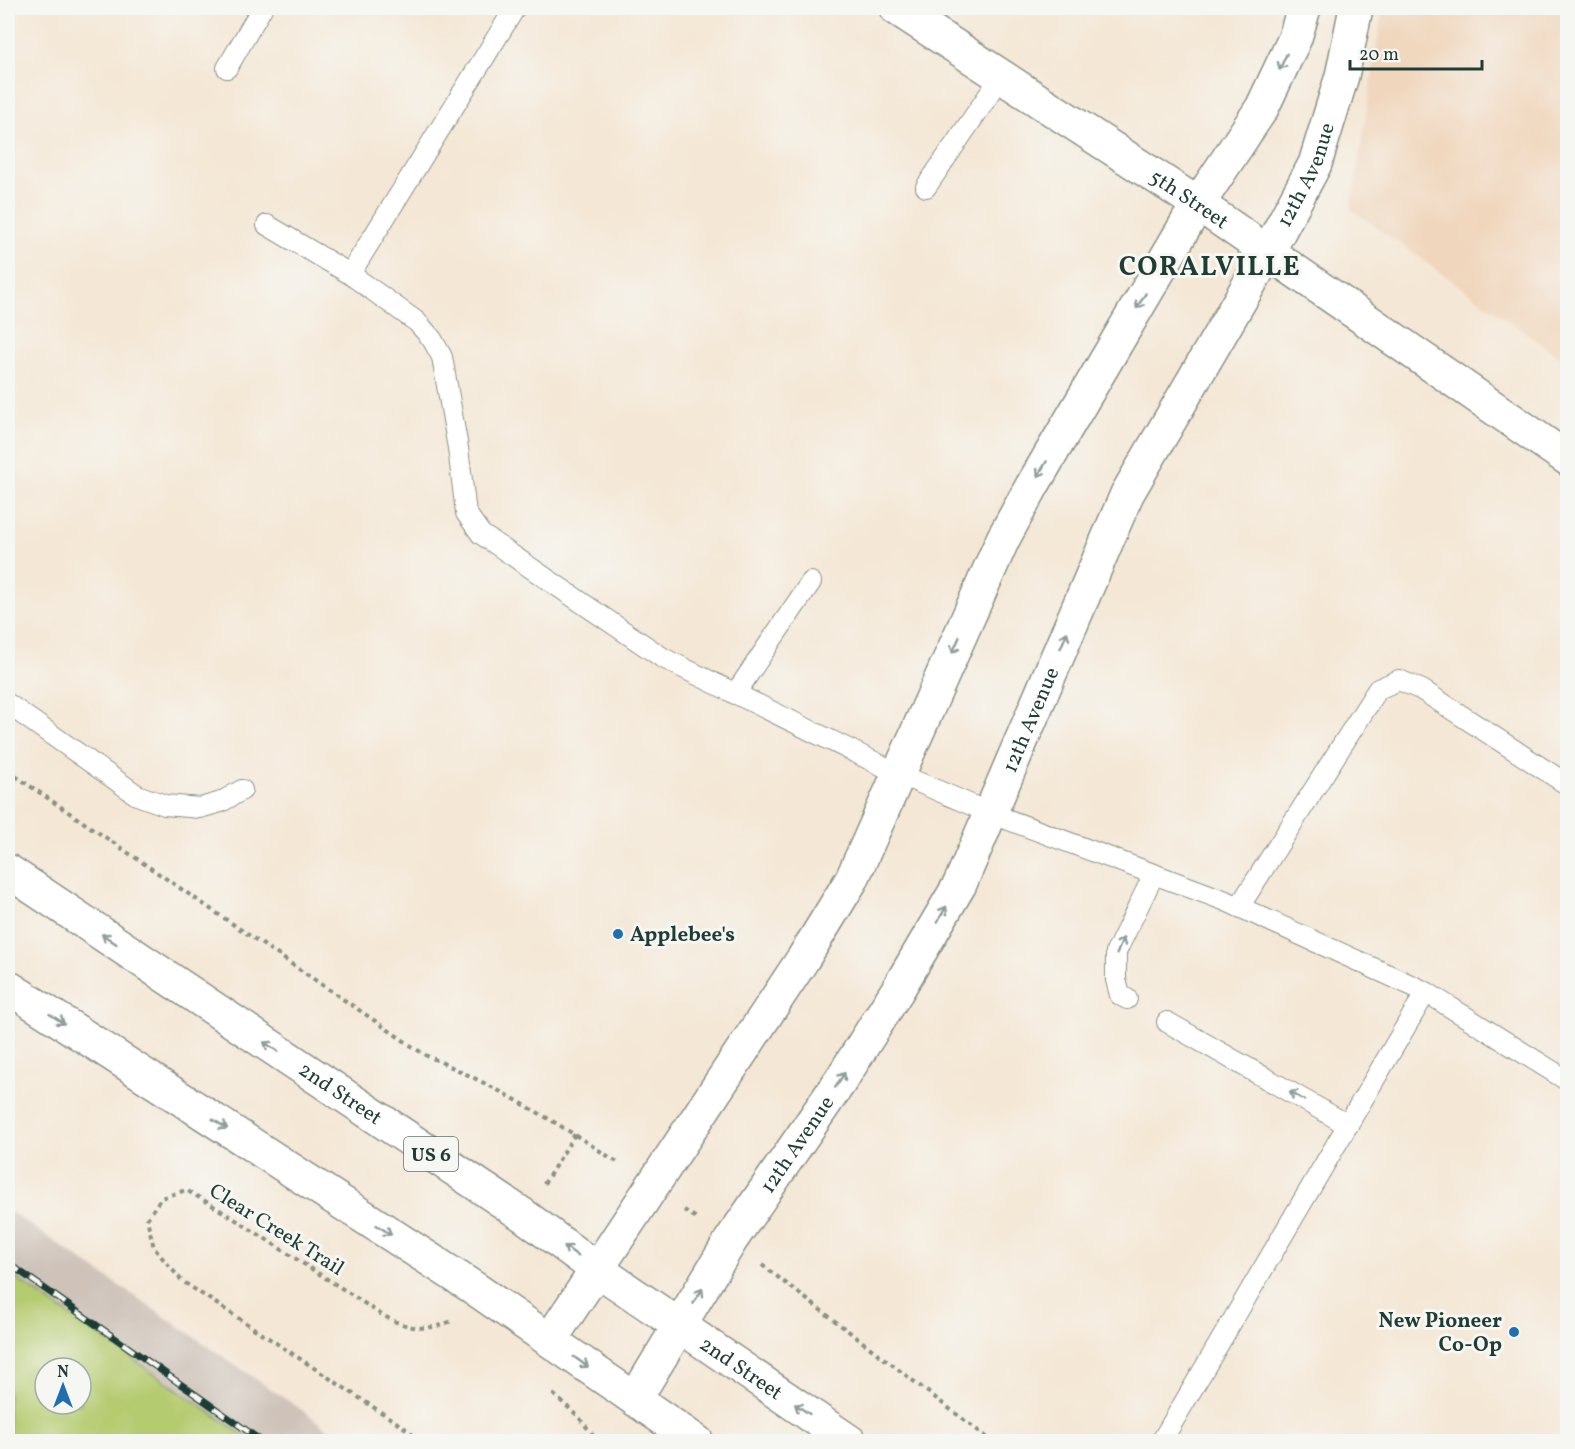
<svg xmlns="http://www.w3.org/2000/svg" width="1575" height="1449" viewBox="0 0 1575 1449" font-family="Vollkorn,serif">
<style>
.built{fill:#f0d6bc}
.railway{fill:#cec2b9}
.grass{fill:#b5cb70;stroke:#6a8452;stroke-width:1.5;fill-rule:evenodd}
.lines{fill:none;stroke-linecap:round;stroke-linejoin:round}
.service-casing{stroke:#8a9284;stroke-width:22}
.tertiary-casing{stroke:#8a9284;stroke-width:36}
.secondary-casing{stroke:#8a9284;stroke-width:36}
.primary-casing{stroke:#8a9284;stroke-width:36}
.path{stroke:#8a9284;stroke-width:4;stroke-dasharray:4.5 4.5;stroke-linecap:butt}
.service{stroke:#fff;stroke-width:20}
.tertiary{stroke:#fff;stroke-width:33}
.secondary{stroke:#fff;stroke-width:33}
.primary{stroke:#fff;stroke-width:33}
.rail-casing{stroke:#1f3d34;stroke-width:7}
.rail{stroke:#f6f6f2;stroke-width:4.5;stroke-dasharray:14;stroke-linecap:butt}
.oneway{stroke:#8f9e9a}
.poi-dot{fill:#1f6fb2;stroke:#f6f6f2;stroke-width:2}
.labels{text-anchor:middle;stroke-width:6;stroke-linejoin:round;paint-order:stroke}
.shield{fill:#f6f6f2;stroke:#60746d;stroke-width:1.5}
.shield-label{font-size:20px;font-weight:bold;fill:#1f3d34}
.street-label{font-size:21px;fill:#1f3d34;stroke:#f6f6f2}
.poi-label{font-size:21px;font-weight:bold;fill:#1f3d34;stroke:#f6f6f2;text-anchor:start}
.district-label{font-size:27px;font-weight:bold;letter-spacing:1.5px;fill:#1f3d34;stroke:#f6f6f2}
</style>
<rect width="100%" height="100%" fill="#f6f6f2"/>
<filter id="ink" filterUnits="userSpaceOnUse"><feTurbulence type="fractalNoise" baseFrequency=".0167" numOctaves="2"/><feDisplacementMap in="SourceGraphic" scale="12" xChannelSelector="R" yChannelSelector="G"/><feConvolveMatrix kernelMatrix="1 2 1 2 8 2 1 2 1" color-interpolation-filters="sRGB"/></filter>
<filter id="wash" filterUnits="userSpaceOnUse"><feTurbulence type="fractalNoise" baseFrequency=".008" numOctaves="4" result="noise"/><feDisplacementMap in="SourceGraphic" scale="24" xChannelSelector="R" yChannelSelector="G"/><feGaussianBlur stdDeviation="1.35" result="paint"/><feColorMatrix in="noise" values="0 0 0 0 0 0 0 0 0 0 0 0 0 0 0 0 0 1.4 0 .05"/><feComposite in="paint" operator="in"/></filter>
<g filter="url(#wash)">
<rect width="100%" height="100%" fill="#f4e7d5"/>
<!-- built -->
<path class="built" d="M1383 8H1567V362L1351 209Z"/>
<!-- railway -->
<path class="railway" d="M8 1210 306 1413 343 1441H253L8 1273Z"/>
<!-- grass -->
<path class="grass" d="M8 1273 252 1441H8ZM45 1368H81V1404H45Z"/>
</g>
<g filter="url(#ink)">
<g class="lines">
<defs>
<g id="service">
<path d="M227 68 262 8"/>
<path d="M926 187 1001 77"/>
<path d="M267 225 350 274 417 322 432 339 442 357 458 448 466 513 481 534 663 658 899 774 990 813 1226 901 1426 992 1568 1081"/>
<path d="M350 274 515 8"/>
<path d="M735 694 811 582"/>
<path d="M8 704 137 795 165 805 200 808 221 802 242 790"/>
<path d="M1239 907 1378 689 1399 680 1422 690 1568 785"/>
<path d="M1127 999 1120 995 1116 980V952L1154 874"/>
<path d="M1167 1022 1348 1125"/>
<path d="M1161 1442 1426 992"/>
</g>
<g id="tertiary">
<path id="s1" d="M896 8 1198 204 1568 459"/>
</g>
<g id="secondary">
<path d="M550 1340 803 959 852 879 1003 539 1032 486 1198 204 1262 108 1295 38 1304 8"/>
<path id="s2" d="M635 1399 731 1240 841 1080 897 991 960 884 1127 494 1268 252 1315 164 1342 76 1356 8"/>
</g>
<g id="primary">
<path id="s3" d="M8 871 523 1215 598 1270 850 1442"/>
<path d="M8 987 474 1288 697 1442"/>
</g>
</defs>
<!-- service casing -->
<use href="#service" class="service-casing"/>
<!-- tertiary casing -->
<use href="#tertiary" class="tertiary-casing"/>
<!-- secondary casing -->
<use href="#secondary" class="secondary-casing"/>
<!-- primary casing -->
<use href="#primary" class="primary-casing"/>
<!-- path -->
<g class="path">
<path d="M8 771 425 1055C494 1085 557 1122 620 1164"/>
<path d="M544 1184 575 1134"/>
<path d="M684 1210 698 1219"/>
<path d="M762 1265 993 1442"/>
<path d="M553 1394 578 1416 598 1442"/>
<path d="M419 1442 408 1430 182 1281 154 1248 147 1219 161 1198 186 1190C241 1221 293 1258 346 1291 364 1302 382 1318 402 1324 418 1330 436 1329 451 1321"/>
</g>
<!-- service -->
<use href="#service" class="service"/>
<!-- tertiary -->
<use href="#tertiary" class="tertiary"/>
<!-- secondary -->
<use href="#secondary" class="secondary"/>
<!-- primary -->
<use href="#primary" class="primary"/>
<defs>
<path id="rail" d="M8 1263 263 1442"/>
</defs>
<!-- rail casing -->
<use href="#rail" class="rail-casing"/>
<!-- rail -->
<use href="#rail" class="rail"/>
</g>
<!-- one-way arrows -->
<defs><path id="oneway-shaft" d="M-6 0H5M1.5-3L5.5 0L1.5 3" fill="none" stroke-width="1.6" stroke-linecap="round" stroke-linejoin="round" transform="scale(1.5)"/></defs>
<g class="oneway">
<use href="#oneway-shaft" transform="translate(1283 62) rotate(115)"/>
<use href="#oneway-shaft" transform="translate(1141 301) rotate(121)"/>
<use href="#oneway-shaft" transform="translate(1042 469) rotate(121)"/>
<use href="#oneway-shaft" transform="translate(1064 640) rotate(-67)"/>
<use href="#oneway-shaft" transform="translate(956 645) rotate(114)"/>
<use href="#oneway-shaft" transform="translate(942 914) rotate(-60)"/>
<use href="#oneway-shaft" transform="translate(109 939) rotate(-146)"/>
<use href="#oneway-shaft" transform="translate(1120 946) rotate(-68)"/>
<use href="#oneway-shaft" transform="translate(57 1019) rotate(33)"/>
<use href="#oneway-shaft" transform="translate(271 1047) rotate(-146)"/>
<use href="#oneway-shaft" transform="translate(840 1080) rotate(-57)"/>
<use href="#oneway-shaft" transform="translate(1297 1096) rotate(-150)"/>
<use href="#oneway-shaft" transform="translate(220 1124) rotate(33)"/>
<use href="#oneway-shaft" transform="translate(384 1230) rotate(33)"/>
<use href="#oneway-shaft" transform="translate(571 1251) rotate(-144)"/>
<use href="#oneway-shaft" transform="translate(698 1296) rotate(-59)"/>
<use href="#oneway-shaft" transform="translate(581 1362) rotate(35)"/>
<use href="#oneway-shaft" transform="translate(802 1409) rotate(-146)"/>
</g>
</g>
<!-- markers -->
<g class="poi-dot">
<circle cx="618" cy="934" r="6"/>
<circle cx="1514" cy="1332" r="6"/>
</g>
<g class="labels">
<!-- shield labels -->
<rect class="shield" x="404" y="1137" width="54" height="34" rx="4.5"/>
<g class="shield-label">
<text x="431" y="1161">US 6</text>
</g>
<!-- street labels -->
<g class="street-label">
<text dy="7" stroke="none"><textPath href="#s2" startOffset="1400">12th Avenue</textPath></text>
<text dy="7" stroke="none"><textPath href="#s1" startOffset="350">5th Street</textPath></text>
<text dy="7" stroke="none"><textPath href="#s2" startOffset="788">12th Avenue</textPath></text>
<text dy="7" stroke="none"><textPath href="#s3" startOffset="400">2nd Street</textPath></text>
<text dy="7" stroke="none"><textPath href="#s2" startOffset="302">12th Avenue</textPath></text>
<text transform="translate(277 1229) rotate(32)" y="7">Clear Creek Trail</text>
<text dy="7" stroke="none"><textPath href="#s3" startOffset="886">2nd Street</textPath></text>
</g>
<!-- poi labels -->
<g class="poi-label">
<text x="630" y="941">Applebee's</text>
<text x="1502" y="1327" text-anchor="end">New Pioneer<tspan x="1502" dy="24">Co-Op</tspan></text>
</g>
<!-- district labels -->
<g class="district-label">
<text x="1210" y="275">CORALVILLE</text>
</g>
</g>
<!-- margin -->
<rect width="1575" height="1449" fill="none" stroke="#f6f6f2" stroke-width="30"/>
<!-- north arrow -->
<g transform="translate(63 1386)"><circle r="28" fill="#f6f6f2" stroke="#a0aca6" stroke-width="1.5"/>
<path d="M0-4.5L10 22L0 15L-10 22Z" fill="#1f6fb2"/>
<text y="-9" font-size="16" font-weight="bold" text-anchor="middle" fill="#1f3d34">N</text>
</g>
<!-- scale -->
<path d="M1350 60v9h132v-9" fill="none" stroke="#1f3d34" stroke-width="3"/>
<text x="1359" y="60" font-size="18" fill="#1f3d34" stroke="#f6f6f2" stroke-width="4.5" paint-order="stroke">20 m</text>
</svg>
